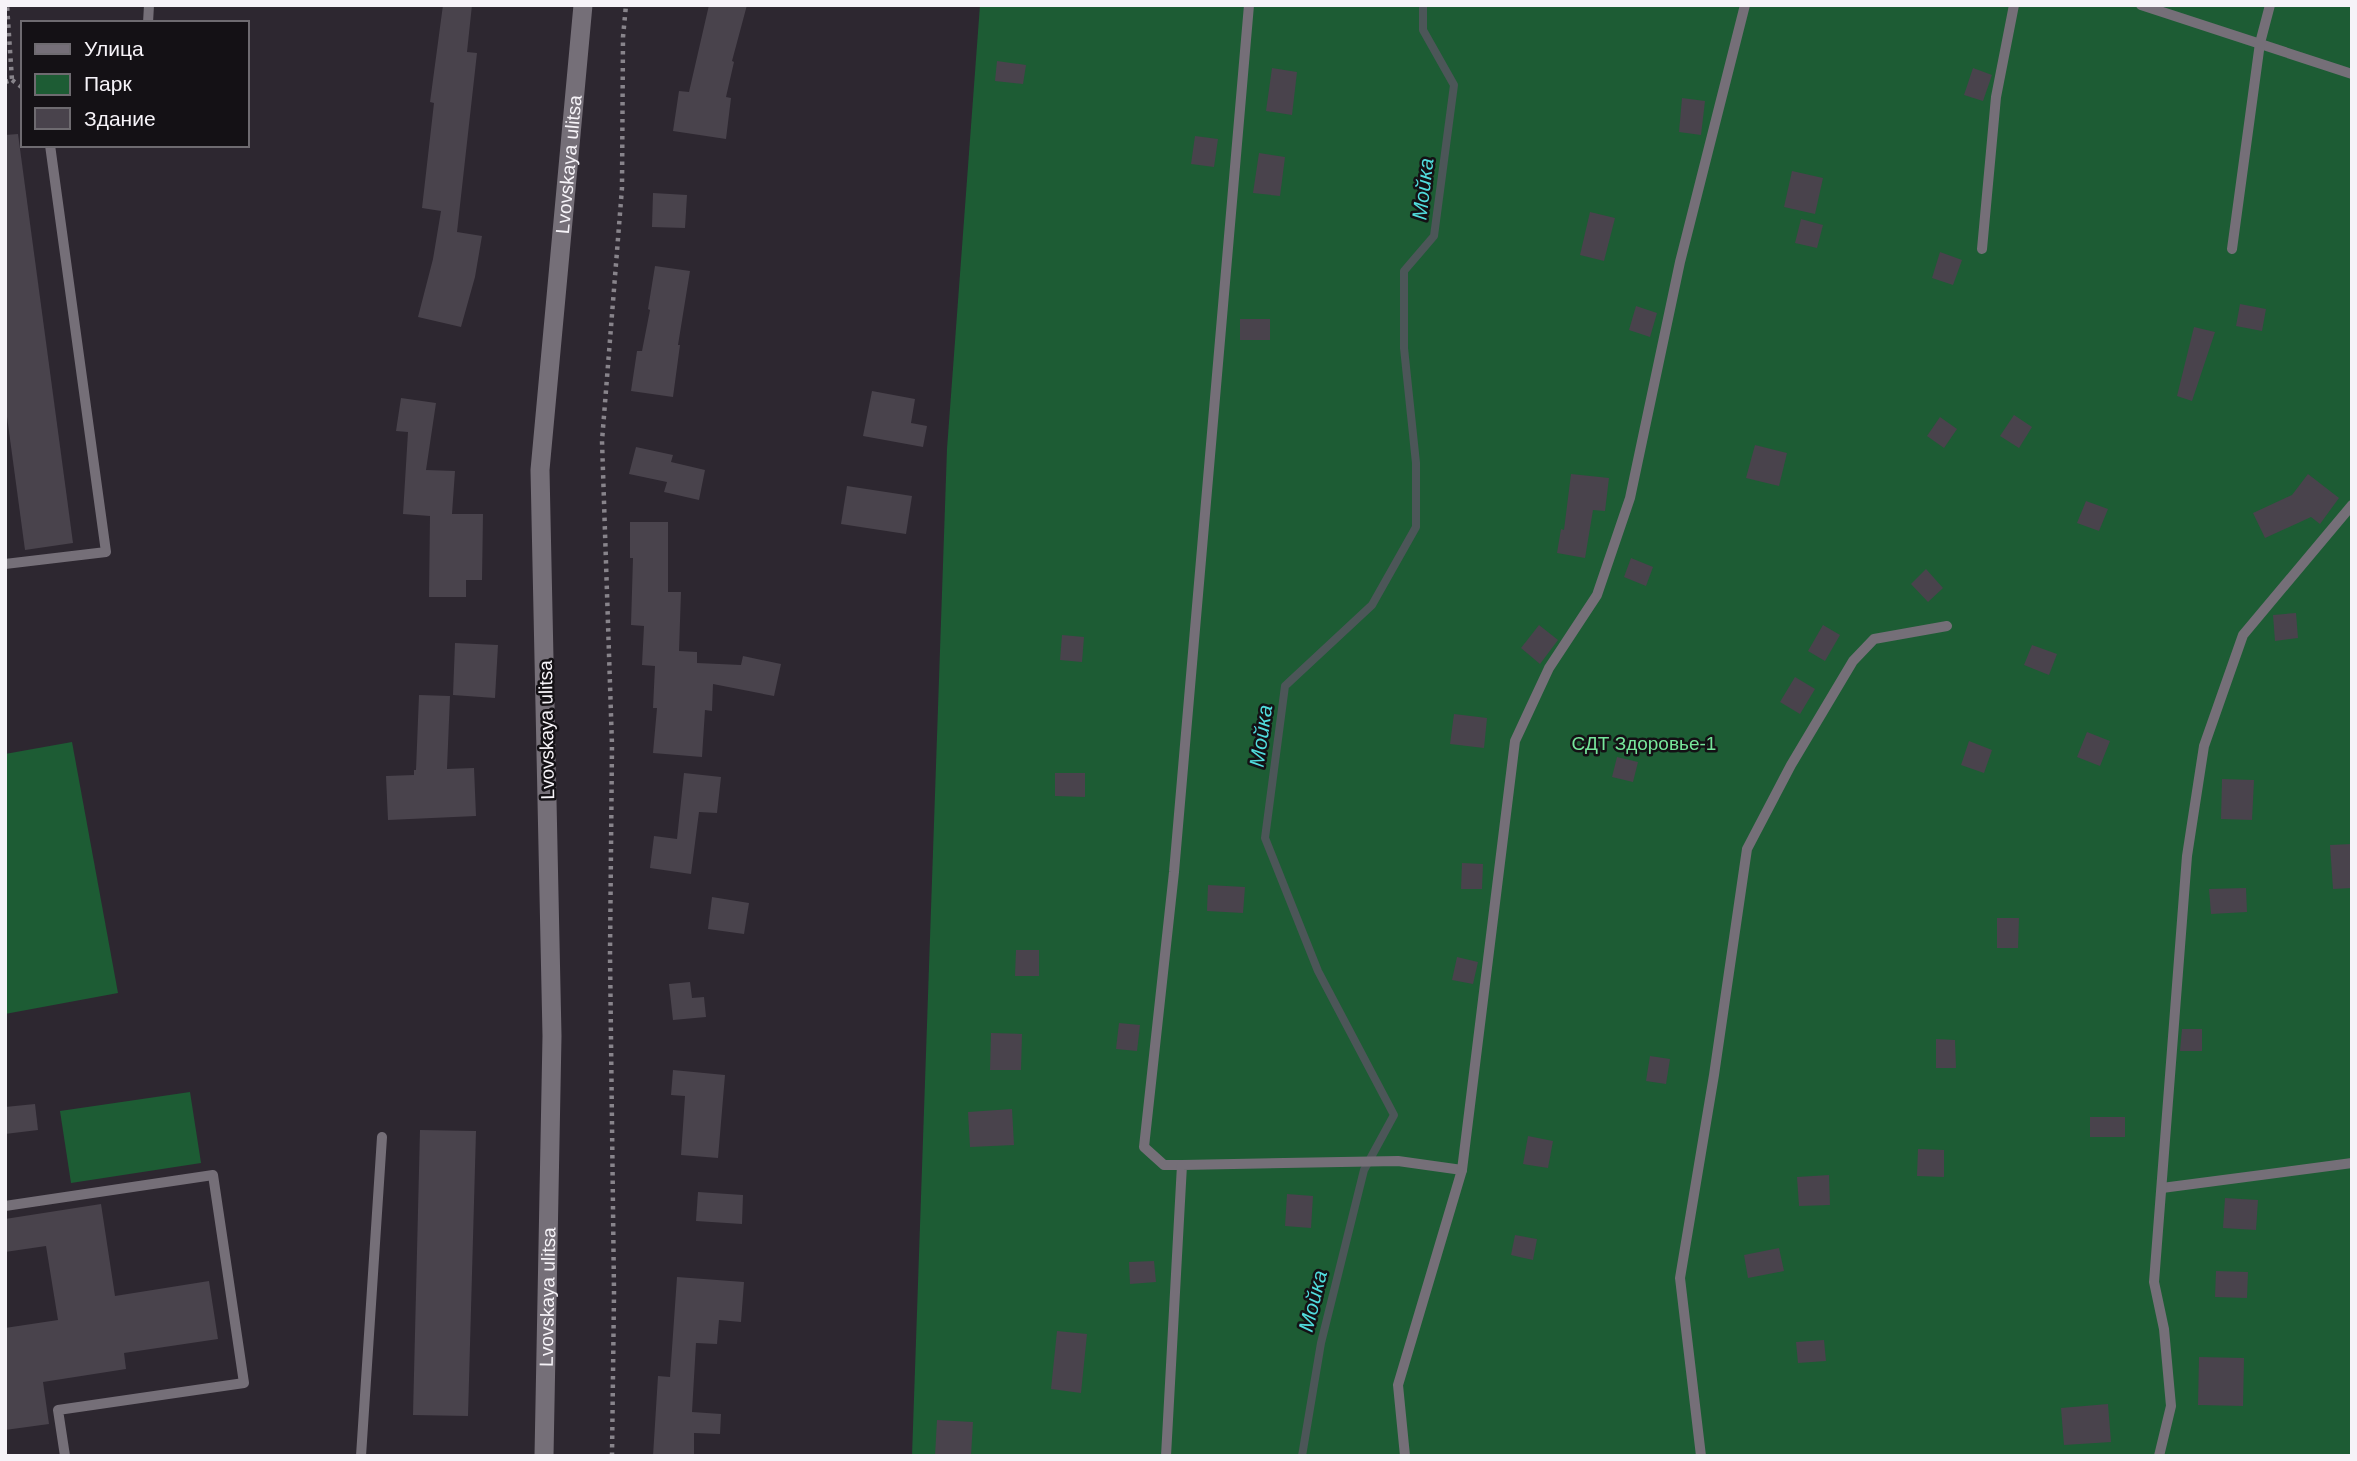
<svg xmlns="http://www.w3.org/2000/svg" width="2357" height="1461" viewBox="0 0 2357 1461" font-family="Arial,sans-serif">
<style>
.green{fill:#1d5c34}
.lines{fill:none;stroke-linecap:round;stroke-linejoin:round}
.stream{stroke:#4c5658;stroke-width:8}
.building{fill:#49434c}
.path{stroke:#88848b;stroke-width:4.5;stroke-dasharray:3.5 5;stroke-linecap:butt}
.service{stroke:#756f78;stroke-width:10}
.minor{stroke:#756f78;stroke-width:19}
.labels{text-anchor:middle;stroke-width:5;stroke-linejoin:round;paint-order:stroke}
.street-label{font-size:19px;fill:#f6f3f8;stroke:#141115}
.park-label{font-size:19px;fill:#77e69b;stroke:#141115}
.water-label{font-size:21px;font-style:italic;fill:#51dcdd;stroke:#141115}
</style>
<rect width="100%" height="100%" fill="#2d2730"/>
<!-- green -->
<g class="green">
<path d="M980 5H2352V1456H912L947 449Z"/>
<path d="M72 742 118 993 5 1014V754Z"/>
<path d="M190 1092 201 1163 71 1183 60 1111Z"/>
</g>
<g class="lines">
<!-- stream -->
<path class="stream" d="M1302 1456 1321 1343 1364 1170 1394 1115 1318 971 1265 838 1285 686 1372 605 1416 527V463L1404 348V271L1434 236 1454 85 1423 30V5"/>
</g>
<!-- building -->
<g class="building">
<path d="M443 5H472L467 52 477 53 457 232 482 236 475 277 461 327 418 317 433 259 441 211 422 208 434 103 430 102Z"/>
<path d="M709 5H747L732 61 734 62 726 97 731 98 726 139 673 131 679 91 689 92Z"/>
<path d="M997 61 1026 65 1023 84 995 81Z"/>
<path d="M1272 68 1297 72 1292 115 1266 111Z"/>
<path d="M1973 68 1992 75 1983 101 1964 95Z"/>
<path d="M1682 98 1705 101 1701 135 1679 132Z"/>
<path d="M18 134 73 543 25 550 5 402V135Z"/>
<path d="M1195 136 1218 139 1214 167 1191 164Z"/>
<path d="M1259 153 1285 157 1280 196 1253 193Z"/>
<path d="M1792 171 1823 178 1815 214 1784 207Z"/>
<path d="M653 193 687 195 685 228 652 227Z"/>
<path d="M1590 212 1615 218 1604 261 1580 255Z"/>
<path d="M1801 219 1823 225 1817 248 1795 243Z"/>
<path d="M1940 252 1962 260 1953 285 1932 278Z"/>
<path d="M655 266 690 271 678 345H680L673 397 631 391 637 351H642L650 310 648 309Z"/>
<path d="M2240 304 2266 309 2262 331 2236 326Z"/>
<path d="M1636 306 1657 313 1650 337 1629 330Z"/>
<rect x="1240" y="319" width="30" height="21"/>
<path d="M2194 327 2215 332 2192 401 2177 396Z"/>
<path d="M872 391 915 399 911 423 927 426 923 447 863 436Z"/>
<path d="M401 398 436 403 426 470 455 471 452 514H483L482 580H466V597H429L430 516 403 514 408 432 396 431Z"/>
<path d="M2014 415 2032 427 2019 448 2000 436Z"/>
<path d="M1940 417 1957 429 1944 448 1927 436Z"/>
<path d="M1755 445 1787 453 1779 486 1746 478Z"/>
<path d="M636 447 673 455 671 462 705 470 699 500 664 492 667 482 629 474Z"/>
<path d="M1571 474 1609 478 1605 511 1593 510 1585 558 1557 553 1561 529 1564 530Z"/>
<path d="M2308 474 2339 498 2320 524 2311 517 2265 538 2253 513 2292 495Z"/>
<path d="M847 486 912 496 906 534 841 524Z"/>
<path d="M2086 501 2108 509 2099 531 2077 523Z"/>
<path d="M630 522H668V592H681L679 651 697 652V663L741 665 743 656 781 664 774 696 713 684 712 711 705 710 702 757 653 753 657 708H653L655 666 642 665 644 626 631 625 633 558H630Z"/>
<path d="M1631 558 1653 567 1646 586 1624 577Z"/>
<path d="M1926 569 1943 588 1928 602 1911 584Z"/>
<path d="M2296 613 2298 638 2275 641 2273 615Z"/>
<path d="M1539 625 1558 640 1540 664 1521 648Z"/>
<path d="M1823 625 1840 635 1825 661 1808 651Z"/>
<path d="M1062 635 1084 637 1082 662 1060 660Z"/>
<path d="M455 643 498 645 495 698 453 695Z"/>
<path d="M2032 645 2057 654 2049 675 2024 665Z"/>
<path d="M1795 677 1815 689 1800 714 1780 702Z"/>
<path d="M419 695 450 696 447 769 474 768 476 816 388 820 386 776 414 775V770H416Z"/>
<path d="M1454 714 1487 718 1484 748 1450 744Z"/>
<path d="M2087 732 2110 741 2100 766 2077 757Z"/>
<path d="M1969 741 1992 750 1984 773 1961 765Z"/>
<path d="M1617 757 1638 762 1633 782 1612 777Z"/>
<path d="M684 773 721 777 717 813 699 812 691 874 650 868 654 836 677 839Z"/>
<path d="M1055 773H1085V797L1055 796Z"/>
<path d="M2222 779 2254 780 2252 820 2221 819Z"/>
<path d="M2352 844V888L2333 889 2330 845Z"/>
<path d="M1462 863 1483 864 1482 889H1461Z"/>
<path d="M1208 885 1245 887 1243 913 1207 911Z"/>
<path d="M2246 888 2247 912 2211 914 2209 889Z"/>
<path d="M712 897 749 903 744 934 708 929Z"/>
<path d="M1997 918H2019L2018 948H1997Z"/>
<path d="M1016 950H1039V976H1015Z"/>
<path d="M1457 957 1478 962 1473 984 1452 980Z"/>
<path d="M690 982 692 998 704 997 706 1017 673 1020 669 984Z"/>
<path d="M1119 1023 1140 1025 1137 1051 1116 1049Z"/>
<path d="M2182 1029H2202V1051H2180Z"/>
<path d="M991 1033 1022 1034 1021 1070H990Z"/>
<path d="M1936 1039 1955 1040 1956 1068H1936Z"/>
<path d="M1650 1056 1670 1059 1666 1084 1646 1081Z"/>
<path d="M673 1070 725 1075 718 1158 681 1155 685 1096 671 1095Z"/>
<path d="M35 1104 38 1130 5 1134V1107Z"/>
<path d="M1012 1109 1014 1145 970 1147 968 1112Z"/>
<rect x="2090" y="1117" width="35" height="20"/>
<path d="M420 1130 476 1131 468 1416 413 1415Z"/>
<path d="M1528 1136 1553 1141 1548 1168 1523 1164Z"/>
<path d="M1918 1149 1944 1150V1177L1917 1176Z"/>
<path d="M1829 1175 1830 1205 1799 1206 1797 1177Z"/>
<path d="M698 1192 743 1195 742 1224 696 1221Z"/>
<path d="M1287 1194 1313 1196 1311 1228 1285 1226Z"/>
<path d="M2225 1198 2258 1200 2256 1230 2223 1228Z"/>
<path d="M101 1204 115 1296 209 1281 218 1339 124 1353 126 1369 43 1382 49 1424 5 1430V1328L58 1320 46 1246 5 1252V1219Z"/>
<path d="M1515 1235 1537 1239 1533 1260 1511 1255Z"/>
<path d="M1779 1248 1784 1271 1748 1278 1744 1255Z"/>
<path d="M1154 1261 1156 1282 1130 1284 1129 1262Z"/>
<path d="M2216 1271 2248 1272 2247 1298 2215 1297Z"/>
<path d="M677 1277 744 1282 741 1322 719 1320 717 1344 696 1343 692 1412 721 1414 720 1434 694 1433V1456H653L658 1376 670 1377Z"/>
<path d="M1057 1331 1087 1334 1081 1393 1051 1389Z"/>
<path d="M1824 1340 1826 1361 1798 1363 1796 1342Z"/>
<path d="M2199 1357 2244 1358 2243 1406 2198 1405Z"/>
<path d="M2108 1404 2111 1442 2064 1445 2061 1408Z"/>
<path d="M937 1420 973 1422 971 1456H935Z"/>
</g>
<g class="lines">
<!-- path -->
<g class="path">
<path d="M12 80 23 88"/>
<path d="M5 82 12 80 7 5"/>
<path d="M612 1456 614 1293 610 954 612 745 602 441 622 188 623 37 626 5"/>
</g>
<!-- service -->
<g class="service">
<path d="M2141 5 2352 74"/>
<path d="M148 23 149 5"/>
<path d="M1982 249 1996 97 2014 5"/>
<path d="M2232 249 2260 43 2270 5"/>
<path d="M5 564 106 552 50 145"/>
<path d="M1182 1165H1164L1144 1147 1174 872 1249 5"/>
<path d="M2162 1188 2352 1163"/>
<path d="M5 1206 213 1175 244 1383 58 1410 65 1456"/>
<path d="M361 1456 382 1137"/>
<path d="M1166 1456 1182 1165 1398 1161 1462 1170"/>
<path d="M1405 1456 1398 1385 1462 1170 1515 741 1549 668 1597 595 1630 498 1680 262 1745 5"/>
<path d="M1701 1456 1680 1278 1714 1075 1747 849 1791 765 1853 661 1874 639 1947 626"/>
<path d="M2159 1456 2171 1406 2164 1329 2154 1282 2187 856 2204 746 2243 635 2352 505"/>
</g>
<!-- minor -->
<path class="minor" id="s1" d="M544 1456 552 1036 540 470 583 5"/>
</g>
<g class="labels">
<!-- street labels -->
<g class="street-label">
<text dy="7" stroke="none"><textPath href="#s1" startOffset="1293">Lvovskaya ulitsa</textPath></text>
<text transform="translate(546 730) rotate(-91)" y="7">Lvovskaya ulitsa</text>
<text dy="7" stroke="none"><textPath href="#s1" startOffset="159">Lvovskaya ulitsa</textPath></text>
</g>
<!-- park labels -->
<g class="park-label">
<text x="1644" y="750">СДТ Здоровье-1</text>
</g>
<!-- water labels -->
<g class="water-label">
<text transform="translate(1423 189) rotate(-83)" y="7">Мойка</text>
<text transform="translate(1261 736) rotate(-82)" y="7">Мойка</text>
<text transform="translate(1313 1301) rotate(-76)" y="7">Мойка</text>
</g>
</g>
<!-- border -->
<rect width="2357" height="1461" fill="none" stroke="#f6f3f8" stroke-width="14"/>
<!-- legend -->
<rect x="21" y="21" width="228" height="126" fill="#141115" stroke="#6e6b70" stroke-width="2"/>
<rect x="35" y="44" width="35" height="10" fill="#756f78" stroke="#6e6b70" stroke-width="2"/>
<text x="84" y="56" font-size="21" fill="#f6f3f8">Улица</text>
<rect x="35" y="74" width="35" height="21" fill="#1d5c34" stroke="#6e6b70" stroke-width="2"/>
<text x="84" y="91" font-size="21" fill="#f6f3f8">Парк</text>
<rect x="35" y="108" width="35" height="21" fill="#49434c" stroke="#6e6b70" stroke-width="2"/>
<text x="84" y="126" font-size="21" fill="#f6f3f8">Здание</text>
</svg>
